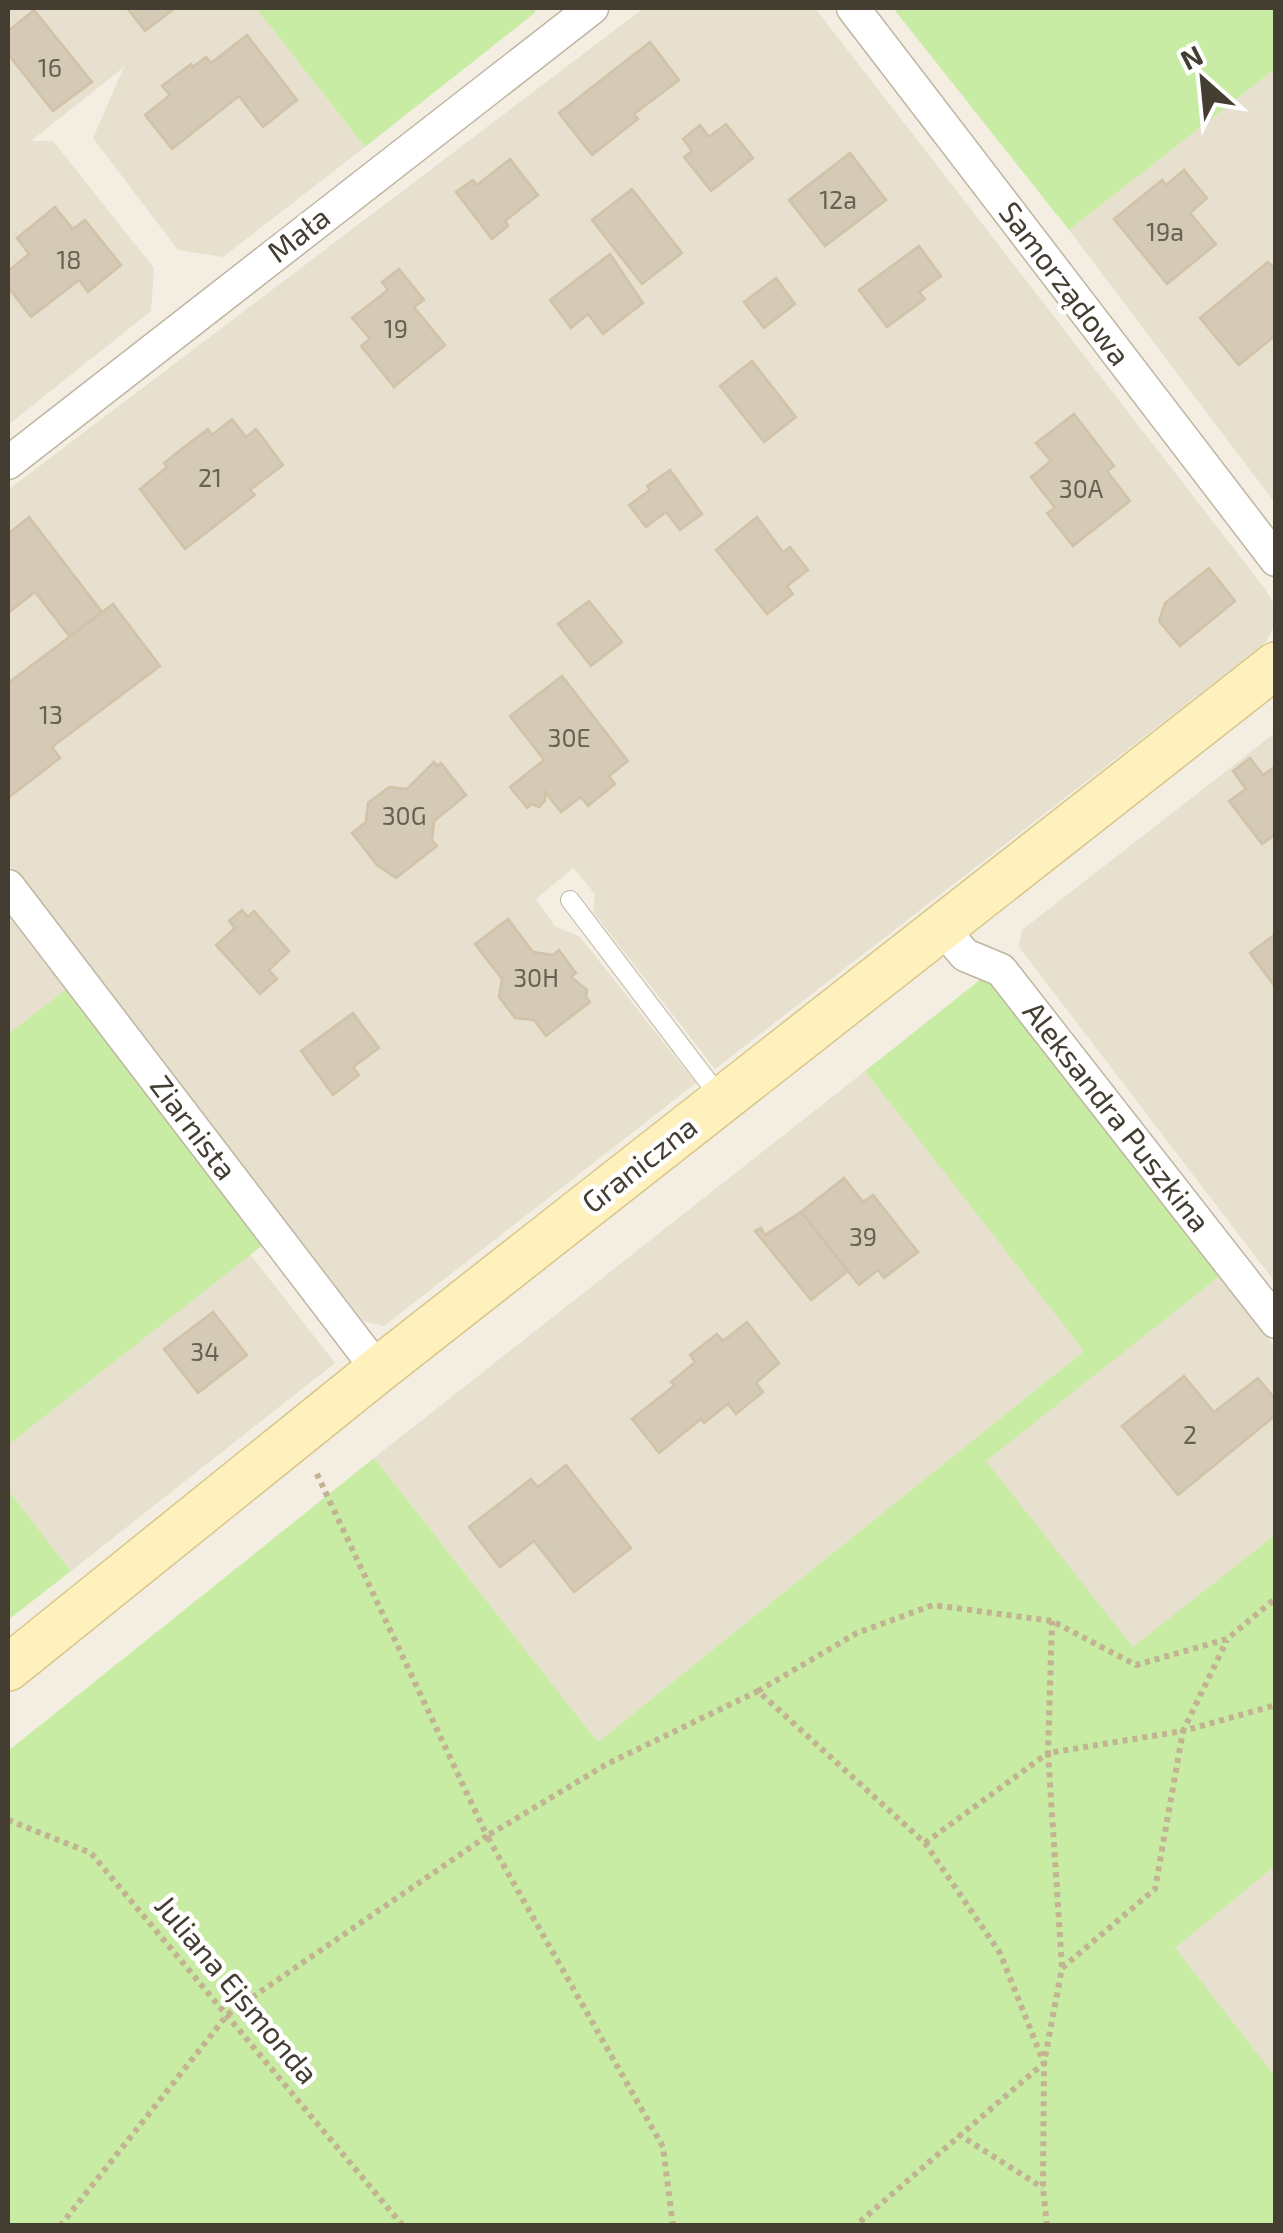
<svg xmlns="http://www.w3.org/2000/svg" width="1283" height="2233" viewBox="0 0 1283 2233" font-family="'Exo 2',sans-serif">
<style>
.residential{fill:#e7e0ce}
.green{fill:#c9eca4}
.building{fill:#d4cab5;stroke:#d1c2a8;stroke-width:2.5}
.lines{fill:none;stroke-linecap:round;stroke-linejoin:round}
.lane-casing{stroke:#beb6a3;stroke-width:20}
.street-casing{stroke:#beb6a3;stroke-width:35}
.secondary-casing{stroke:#d8c68a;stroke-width:48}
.path{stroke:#c2b392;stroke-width:6;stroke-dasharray:5 5;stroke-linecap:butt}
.lane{stroke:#fff;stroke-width:18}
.street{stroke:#fff;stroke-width:32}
.secondary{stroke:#fff1be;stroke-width:45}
.labels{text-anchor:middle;stroke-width:9;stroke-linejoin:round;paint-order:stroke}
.number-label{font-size:25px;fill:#686052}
.street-label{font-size:30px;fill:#443d31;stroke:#fff}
</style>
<rect width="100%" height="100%" fill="#f3eee1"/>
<!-- residential -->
<g class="residential">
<path d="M8 8H256L365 147 223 257 178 250 93 138 124 67 31 141H53L154 268 151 311 8 425Z"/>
<path d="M644 8H815L1266 590 1275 606V625L1265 643 715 1069 593 912 595 894 573 868 536 899 555 926 580 937 696 1083 384 1326 363 1321 8 863V490Z"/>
<path d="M1275 69V503L1069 230Z"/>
<path d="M1275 733V1282L1019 947 1022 930Z"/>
<path d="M8 901 73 984 8 1034Z"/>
<path d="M865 1071 1085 1350 598 1742 374 1458Z"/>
<path d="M250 1254 335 1363 71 1571 8 1490V1445Z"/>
<path d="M1220 1276 1275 1347V1535L1133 1648 985 1461Z"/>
<path d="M1275 1866V2076L1174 1948Z"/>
</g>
<!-- green -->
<g class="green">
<path d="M256 8H532L536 12 365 147Z"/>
<path d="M893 8H1275V69L1069 230Z"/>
<path d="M990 972 1220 1276 986 1461 1133 1647 1275 1535V1866L1175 1948 1275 2076V2225L8 2226V1751L374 1458 598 1742 1084 1351 865 1071Z"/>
<path d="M73 984 272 1238 8 1445V1034Z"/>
<path d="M8 1490 71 1571 8 1620Z"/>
</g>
<!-- building -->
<g class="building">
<path d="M127 8H175L145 31Z"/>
<path d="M34 10 92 82 53 111 8 54V31Z"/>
<path d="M247 35 297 100 263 127 239 96 172 149 145 115 170 95 162 86 191 64 193 67 206 57 211 63Z"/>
<path d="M650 42 679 80 634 114 638 119 592 155 559 113Z"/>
<path d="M726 124 753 158 711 191 684 157 692 151 683 139 700 125 709 137Z"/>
<path d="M850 153 886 200 825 246 789 200Z"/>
<path d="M510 159 538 195 505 221 508 226 492 239 456 192 473 180 477 185Z"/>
<path d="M1184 170 1207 198 1190 213 1216 244 1167 284 1114 219 1162 180 1166 185Z"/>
<path d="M632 189 682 253 642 284 592 220Z"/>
<path d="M55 207 73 229 85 220 121 265 88 292 79 280 31 317 8 287V271L29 254 17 238Z"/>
<path d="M919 246 941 276 919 292 925 299 887 327 859 290Z"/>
<path d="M610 254 643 303 603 334 588 314 571 328 550 300Z"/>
<path d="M1268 262 1276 271V335L1239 365 1200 318Z"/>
<path d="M399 269 424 300 414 307 445 345 394 387 361 346 370 339 352 318 388 290 382 282Z"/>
<path d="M776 278 795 304 764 328 744 302Z"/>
<path d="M752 361 796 417 764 442 720 386Z"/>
<path d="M1074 414 1114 466 1107 471 1130 501 1073 546 1047 513 1055 508 1031 477 1051 461 1036 443Z"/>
<path d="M232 419 246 437 256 429 283 465 250 490 255 495 185 549 140 489 167 467 164 463 183 448 208 429 212 435Z"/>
<path d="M670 470 702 514 680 530 666 512 646 527 629 505 650 490 647 486Z"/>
<path d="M29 517 102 612 70 637 35 592 8 613V534Z"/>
<path d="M757 517 783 552 790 547 808 570 787 586 793 594 767 614 716 550Z"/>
<path d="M1209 568 1235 601 1180 646 1159 621 1165 603Z"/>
<path d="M589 601 622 642 591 666 558 624Z"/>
<path d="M113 604 160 666 52 747 60 758 8 798V683Z"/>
<path d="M562 676 628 761 609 776 615 784 588 806 581 797 561 812 545 792V801L539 807 531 804 527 808 510 787 544 760 510 716Z"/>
<path d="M1250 758 1263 775 1276 766V834L1262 844 1229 801 1246 789 1233 771Z"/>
<path d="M434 762 437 766 441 763 466 795 434 821 432 841 437 846 396 878 377 865 352 833 366 822 368 803 389 787 407 789Z"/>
<path d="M242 910 248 917 254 911 289 951 269 970 277 979 260 994 216 945 235 928 229 921Z"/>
<path d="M508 919 533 952 553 955 559 950 576 973 571 977 587 990 586 997 590 1002 546 1036 534 1020 515 1018 499 997 502 979 475 944Z"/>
<path d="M1274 935 1276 982 1273 984 1250 953Z"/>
<path d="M353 1013 379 1048 353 1067 359 1075 333 1095 301 1051Z"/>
<path d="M844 1178 863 1202 873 1195 918 1252 884 1278 878 1270 859 1285 801 1212Z"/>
<path d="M801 1212 848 1271 811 1300 755 1231 761 1228 765 1235Z"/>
<path d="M213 1312 247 1355 198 1393 164 1349Z"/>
<path d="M747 1322 779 1363 756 1383 763 1392 736 1414 728 1404 704 1423 701 1419 659 1453 632 1419 675 1385 671 1382 695 1362 690 1355 717 1334 723 1341Z"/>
<path d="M1184 1376 1214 1412 1258 1378 1276 1400V1415L1178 1495 1122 1426Z"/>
<path d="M566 1465 631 1548 574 1592 534 1541 500 1567 469 1527 531 1479 538 1487Z"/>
</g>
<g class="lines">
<defs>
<path id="lane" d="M570 900 722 1100"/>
<g id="street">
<path d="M853 8 1276 560"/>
<path d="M8 463 592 8"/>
<path d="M8 886 378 1370"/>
<path d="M943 929 965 955 1001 970 1276 1322"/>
</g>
<path id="secondary" d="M8 1668 378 1370 1276 665"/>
</defs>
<!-- lane casing -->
<use href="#lane" class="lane-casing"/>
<!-- street casing -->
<use href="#street" class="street-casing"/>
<!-- secondary casing -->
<use href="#secondary" class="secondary-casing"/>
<!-- path -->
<g class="path">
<path d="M758 1691 857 1633 933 1605 1052 1621 1136 1665 1227 1639 1276 1598"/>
<path d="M8 1820 91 1853 403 2226"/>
<path d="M925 1843 1048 1753 1052 1621"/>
<path d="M1062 1967 1048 1753 1183 1731 1227 1640"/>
<path d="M958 2134 1043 2188"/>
<path d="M60 2226 228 2014 487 1836 316 1472"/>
<path d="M673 2226 663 2147 487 1836 607 1764 758 1691 925 1843 1000 1953 1044 2063 855 2226"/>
<path d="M1047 2226 1043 2188 1044 2063 1062 1968 1155 1889 1183 1731 1276 1705"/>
</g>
<!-- lane -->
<use href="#lane" class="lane"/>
<!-- street -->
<use href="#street" class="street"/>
<!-- secondary -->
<use href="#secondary" class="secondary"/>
</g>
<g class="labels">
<!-- number labels -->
<g class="number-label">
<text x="50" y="77">16</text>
<text x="838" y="209">12a</text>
<text x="1165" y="241">19a</text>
<text x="69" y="269">18</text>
<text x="396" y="338">19</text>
<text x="210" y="487">21</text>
<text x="1081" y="498">30A</text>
<text x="51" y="724">13</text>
<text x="569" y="747">30E</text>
<text x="404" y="825">30G</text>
<text x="536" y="987">30H</text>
<text x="863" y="1246">39</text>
<text x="205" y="1361">34</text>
<text x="1190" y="1444">2</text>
</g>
<!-- street labels -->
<g class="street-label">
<text transform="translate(299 235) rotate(-38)" y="10">Mała</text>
<text transform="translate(1064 284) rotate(53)" y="10">Samorządowa</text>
<text transform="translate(1116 1117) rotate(52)" y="10">Aleksandra Puszkina</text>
<text transform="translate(193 1128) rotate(53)" y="10">Ziarnista</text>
<text transform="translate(640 1165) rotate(-38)" y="10">Graniczna</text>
<text transform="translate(236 1990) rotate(50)" y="10">Juliana Ejsmonda</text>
</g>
</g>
<!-- border -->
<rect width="1283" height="2233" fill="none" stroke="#443d31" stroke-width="20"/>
<!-- north arrow -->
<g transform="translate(1203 80) rotate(333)" stroke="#ffffff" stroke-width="8" paint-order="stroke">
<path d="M0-8L18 38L0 25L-18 38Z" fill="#443d31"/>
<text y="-15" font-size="28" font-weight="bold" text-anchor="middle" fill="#443d31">N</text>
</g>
</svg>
